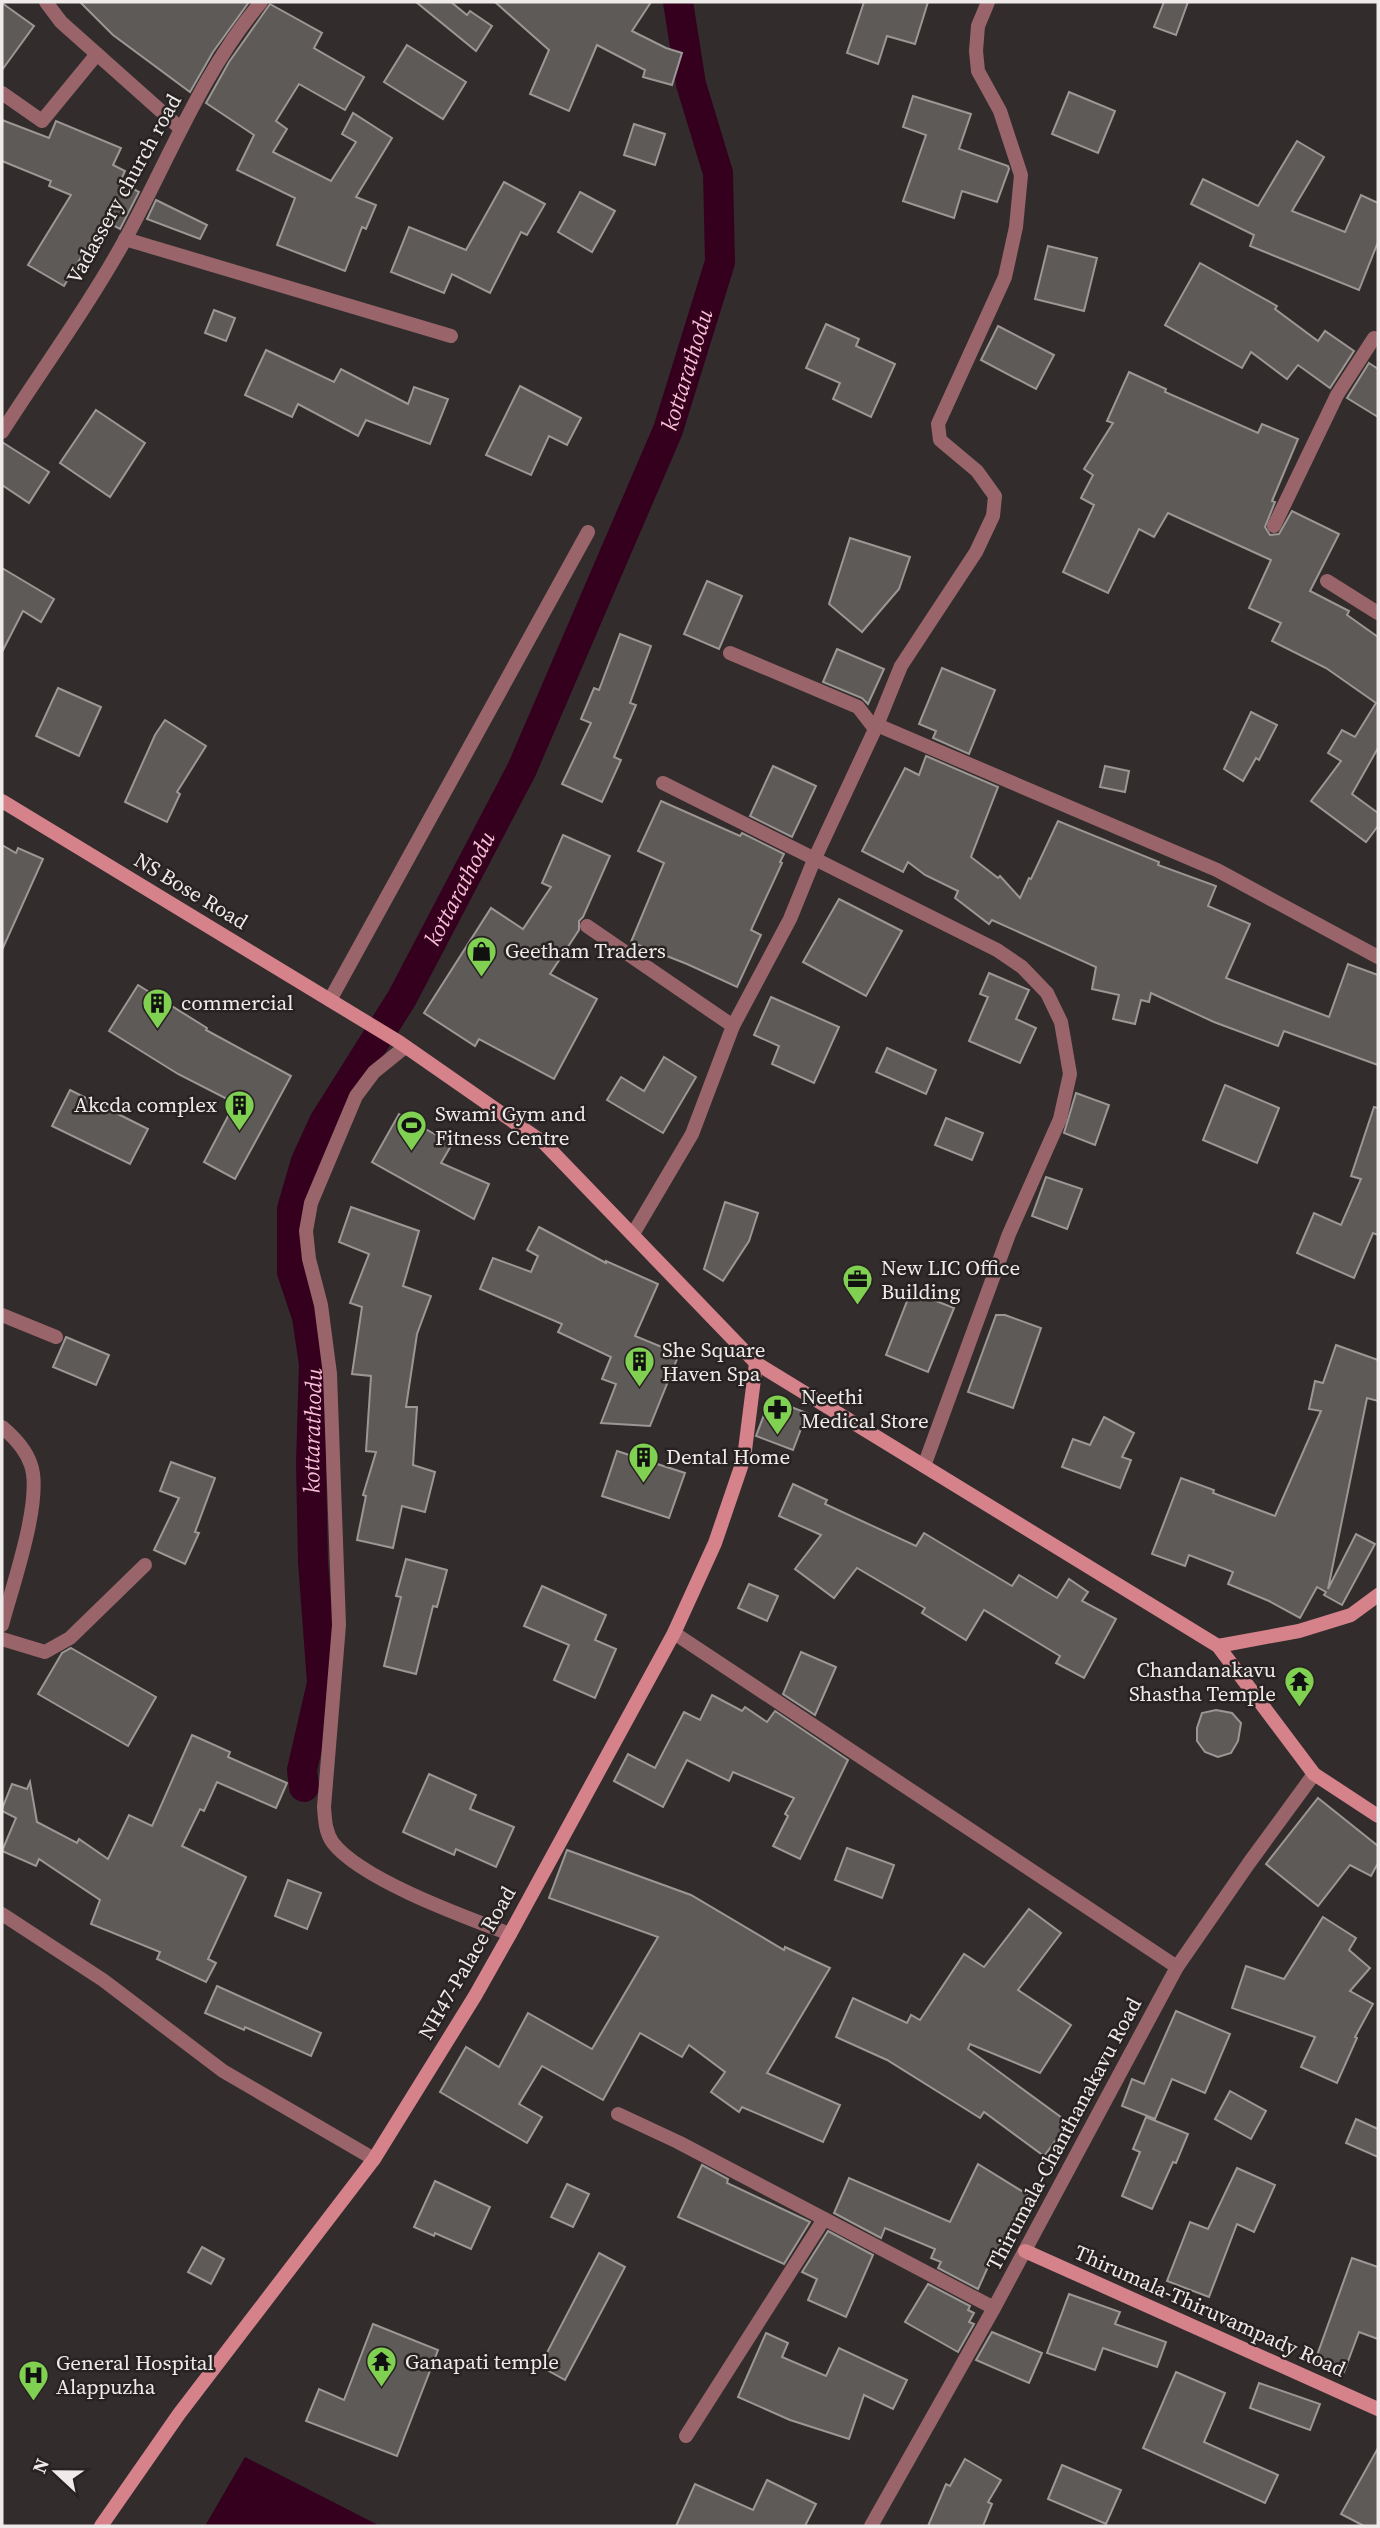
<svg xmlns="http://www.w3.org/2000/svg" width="1380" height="2528" viewBox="0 0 1380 2528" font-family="'Source Serif 4',serif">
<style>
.water{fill:#34001d}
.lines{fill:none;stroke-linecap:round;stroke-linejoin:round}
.canal{stroke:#34001d;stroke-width:30}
.building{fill:#5e5a57;stroke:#9c9794;stroke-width:2}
.minor{stroke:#99656a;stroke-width:14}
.secondary{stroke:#d5828b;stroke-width:14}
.labels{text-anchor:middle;stroke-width:5;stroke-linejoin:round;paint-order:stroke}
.street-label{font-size:21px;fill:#eeebea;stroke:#282322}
.poi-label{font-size:21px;fill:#eeebea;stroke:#282322;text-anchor:start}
.water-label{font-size:23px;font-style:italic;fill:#f8bed6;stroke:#282322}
</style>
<rect width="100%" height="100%" fill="#322d2c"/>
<!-- water -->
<path class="water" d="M245 2457 380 2526H205Z"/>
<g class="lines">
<!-- canal -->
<path class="canal" id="s1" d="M304 1787 302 1770 322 1683 313 1562 311 1463 314 1364 307 1317 292 1272V1209L306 1161 324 1122 402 998 522 769 668 430 720 262 718 173 691 84 678 2"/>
</g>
<!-- building -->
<g class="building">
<path d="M80 2H249L213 52 190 92 113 35Z"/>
<path d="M416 2H451L467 15 470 11 492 26 476 51Z"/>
<path d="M495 2H651L632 31 666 48 682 53 672 85 643 77 645 70 597 45 569 111 530 94 549 50Z"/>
<path d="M864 2H928L915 44 887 36 878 64 847 53Z"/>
<path d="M1164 2H1188L1176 35 1154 27Z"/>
<path d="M2 3 34 26 2 70Z"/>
<path d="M270 4 322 33 314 48 364 77 345 110 299 84 276 121 287 129 273 152 331 181 356 142 342 134 353 113 392 138 356 197 376 205 366 229 362 227 345 271 277 245 295 198 237 170 254 135 206 103 229 62Z"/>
<path d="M407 45 466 82 443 119 384 82Z"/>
<path d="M1069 92 1115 111 1098 153 1052 134Z"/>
<path d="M913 96 971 114 959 149 1008 166 1009 169 997 202 962 191 954 218 903 201 926 135 903 127Z"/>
<path d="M2 120 49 138 56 121 121 148 113 165 125 171 120 182 139 192 120 229 103 220 95 244 90 242 64 286 28 265 71 195 49 186 51 181 2 161Z"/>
<path d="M634 124 665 134 655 165 624 155Z"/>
<path d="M1297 141 1324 157 1292 211 1345 232 1361 195 1378 203V242L1359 290 1250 246 1254 235 1191 204 1203 179 1258 206Z"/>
<path d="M504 182 545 204 527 235 521 232 490 293 452 274 444 293 391 272 409 227 466 250Z"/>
<path d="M580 192 615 211 592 252 558 232Z"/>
<path d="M156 200 207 225 200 239 147 219Z"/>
<path d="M1048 246 1097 258 1084 311 1035 299Z"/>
<path d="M1200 263 1277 306 1275 309 1318 341 1325 331 1354 351 1330 388 1298 365 1287 379 1251 352 1242 368 1165 325Z"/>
<path d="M214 310 235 318 226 341 205 333Z"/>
<path d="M826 324 859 339 856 346 895 364 871 417 833 399 840 383 806 368Z"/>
<path d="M998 326 1054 355 1036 389 981 360Z"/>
<path d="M266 350 334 382 341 369 408 404 414 387 448 399 430 444 366 420 358 436 298 404 292 417 245 395Z"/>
<path d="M1369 363 1378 369V417L1347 398Z"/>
<path d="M1129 372 1166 389 1165 392 1258 433 1262 424 1298 439 1272 501 1275 502 1265 527 1270 535 1279 534 1292 511 1339 534 1310 591 1349 611 1347 615 1378 637V748L1352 794 1378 813V826L1366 842 1311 801 1341 761 1328 753 1342 730 1355 737 1376 703 1326 668 1272 641 1281 623 1249 608 1271 560 1168 513 1154 537 1139 529 1108 593 1063 572 1094 505 1081 498 1093 475 1084 469 1113 423 1107 421Z"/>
<path d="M520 386 581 418 567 445 549 436 531 475 486 455Z"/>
<path d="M96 410 145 443 110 497 60 463Z"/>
<path d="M2 442 49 472 29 503 2 485Z"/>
<path d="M850 538 910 557 899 589 862 632 829 604Z"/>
<path d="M2 568 54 599 41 622 23 611 2 652Z"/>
<path d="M707 581 742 596 719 649 684 634Z"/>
<path d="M620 634 651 646 630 703 636 705 614 757 621 760 602 802 562 784 591 723 581 719 594 688 599 690Z"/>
<path d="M837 649 884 669 868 704 862 698 823 682Z"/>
<path d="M942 668 995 690 969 754 933 738 936 731 919 724Z"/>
<path d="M58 688 101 707 79 756 36 736Z"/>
<path d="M1251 712 1277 725 1259 760 1256 758 1243 781 1224 769Z"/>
<path d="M165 720 206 746 177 792 180 794 167 822 125 802 155 735Z"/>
<path d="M926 756 998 787 971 857 998 878 1000 876 1020 898 1029 878 1031 879 1058 821 1159 862 1158 865 1216 886 1208 906 1250 924 1226 978 1329 1017 1348 964 1378 975V1065L1284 1031 1278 1046 1214 1022 1151 993 1149 1002 1141 1000 1135 1024 1113 1019 1119 995 1092 989 1096 967 992 920 989 924 955 898 958 891 925 875 908 862 903 872 862 851 905 768 919 775Z"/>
<path d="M773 766 816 786 792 837 750 816Z"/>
<path d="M1105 766 1129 771 1125 792 1100 787Z"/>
<path d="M661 801 740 836 742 833 784 854 780 862 782 863 751 930 761 935 737 987 687 964 631 942 664 863 638 851Z"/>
<path d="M563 835 610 856 583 917 579 921V930L550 974 597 999 554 1079 479 1039 475 1046 424 1013 491 908 523 929 551 887 542 883Z"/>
<path d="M2 845 16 853 18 848 43 859 2 950Z"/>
<path d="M839 899 902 931 866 996 803 962Z"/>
<path d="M989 973 1029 990 1016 1019 1036 1028 1020 1063 969 1041 988 997 980 994Z"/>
<path d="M138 985 207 1028 206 1030 291 1076 235 1179 204 1162 235 1103 178 1074 109 1031Z"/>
<path d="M771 997 839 1027 814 1083 772 1064 779 1046 754 1035Z"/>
<path d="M887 1048 936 1070 926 1094 876 1072Z"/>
<path d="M664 1057 696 1077 663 1133 607 1100 621 1077 644 1091Z"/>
<path d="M1225 1085 1279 1108 1257 1163 1203 1140Z"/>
<path d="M70 1090 148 1129 130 1164 52 1126Z"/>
<path d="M1076 1093 1109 1105 1095 1145 1064 1133Z"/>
<path d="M1374 1107 1378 1108V1235L1373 1233 1354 1278 1297 1253 1314 1213 1341 1225 1361 1179 1351 1176Z"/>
<path d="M399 1114 452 1144 441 1163 489 1184 474 1219 372 1162Z"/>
<path d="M946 1118 983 1133 972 1160 935 1145Z"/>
<path d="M1046 1177 1082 1189 1067 1229 1032 1216Z"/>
<path d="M725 1202 758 1213 749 1241 723 1281 704 1269Z"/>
<path d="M351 1207 419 1231 403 1286 431 1296 417 1334 406 1407H417L413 1465 435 1472 425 1512 402 1506 393 1548 357 1540 366 1496 363 1495 376 1452 366 1451 371 1376 352 1374 362 1307 350 1303 369 1254 339 1242Z"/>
<path d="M539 1227 606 1263V1261L658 1284 635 1336 679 1354 650 1426 601 1423 616 1384 602 1379 611 1357 558 1332 562 1324 480 1289 493 1258 531 1272 538 1256 527 1250Z"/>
<path d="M911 1291 954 1308 928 1372 886 1355Z"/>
<path d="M996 1315H1005L1041 1328 1013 1408 968 1392Z"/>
<path d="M66 1337 109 1355 96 1385 53 1367Z"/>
<path d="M1336 1345 1378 1360V1401L1367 1398 1328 1589 1356 1534 1375 1544 1342 1605 1324 1595 1326 1592 1317 1587 1300 1618 1269 1601 1228 1584 1233 1572 1189 1555 1185 1566 1152 1554 1181 1478 1214 1490 1213 1493 1275 1516 1321 1411 1309 1409 1315 1381 1323 1383Z"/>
<path d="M770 1399 807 1413 793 1450 756 1436Z"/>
<path d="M1104 1417 1134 1433 1122 1457 1131 1460 1120 1488 1062 1467 1073 1439 1090 1445Z"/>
<path d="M617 1451 685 1473 669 1518 602 1496Z"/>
<path d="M171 1462 215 1478 195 1532 199 1533 185 1564 154 1550 179 1498 160 1491Z"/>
<path d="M793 1484 827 1500 825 1504 916 1546 924 1533 1012 1586 1019 1575 1057 1598 1069 1579 1088 1592 1082 1601 1116 1619 1084 1678 1056 1663 1060 1656 984 1610 966 1640 922 1613 925 1608 857 1568 834 1598 795 1569 821 1535 779 1516Z"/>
<path d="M406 1559 447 1570 437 1607 433 1606 416 1674 384 1666 401 1597 396 1596Z"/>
<path d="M749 1584 778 1596 767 1621 738 1608Z"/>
<path d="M542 1586 606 1615 595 1640 616 1649 595 1698 554 1680 569 1645 524 1626Z"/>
<path d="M71 1648 156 1697 128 1746 38 1694 62 1653Z"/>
<path d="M801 1652 836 1667 815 1715 783 1694Z"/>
<path d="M712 1695 742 1711 745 1707 767 1722 775 1711 848 1760 800 1859 773 1846 788 1816 785 1814 794 1798 733 1772 729 1781 687 1760 663 1807 614 1781 628 1754 655 1768 684 1712 700 1720Z"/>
<path d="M1216 1710 1232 1713 1241 1723 1238 1741 1231 1753 1218 1757 1205 1752 1197 1741V1728L1202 1713Z"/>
<path d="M192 1735 230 1752 228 1757 287 1783 276 1808 217 1782 204 1811 200 1809 182 1846 246 1877 208 1959 216 1963 206 1982 157 1959 160 1952 91 1924 100 1900 39 1859 36 1866 2 1851 16 1818 2 1811V1809L12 1784 27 1789 30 1782 37 1822 77 1843 79 1839 108 1859 129 1815 152 1826Z"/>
<path d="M429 1774 476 1795 470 1809 514 1827 496 1867 456 1849 454 1855 403 1832Z"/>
<path d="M1318 1798 1378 1846V1863L1371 1876 1350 1865 1318 1906 1266 1864Z"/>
<path d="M847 1848 894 1865 882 1898 835 1880Z"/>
<path d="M567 1850 691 1895 784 1950 785 1947 830 1968 767 2073 840 2105 823 2142 742 2107 739 2112 711 2092 725 2072 689 2045 682 2057 640 2033 603 2100 542 2066 519 2104 542 2117 527 2143 440 2092 466 2047 499 2067 528 2013 592 2049 658 1937 549 1898Z"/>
<path d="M288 1880 321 1893 307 1929 275 1916Z"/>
<path d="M1029 1909 1061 1933 1018 1990 1071 2025 1040 2073 970 2044 968 2049 1069 2123 1044 2156 984 2112 980 2118 887 2060 836 2037 853 1998 907 2023 911 2015 920 2020 964 1954 984 1967Z"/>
<path d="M1323 1917 1356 1938 1349 1950 1370 1968 1350 1991 1373 2004 1355 2037 1357 2038 1337 2083 1301 2067 1315 2037 1232 2008 1246 1966 1284 1979Z"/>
<path d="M217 1986 321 2033 311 2056 245 2027 244 2030 205 2013Z"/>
<path d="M1176 2011 1230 2034 1205 2093 1172 2079 1155 2119 1122 2106 1132 2079 1144 2084Z"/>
<path d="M1230 2091 1266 2111 1251 2139 1215 2119Z"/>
<path d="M1146 2117 1188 2134 1176 2163 1173 2162 1152 2209 1122 2196 1140 2152 1133 2149Z"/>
<path d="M1356 2119 1378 2129V2157L1346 2143Z"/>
<path d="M978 2164 1033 2198 999 2251 996 2249 978 2289 938 2268 941 2262 931 2258 935 2249 885 2228 881 2238 834 2213 849 2178 950 2222Z"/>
<path d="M702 2165 728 2179 727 2183 810 2222 784 2264 678 2217Z"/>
<path d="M1237 2168 1275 2185 1254 2232 1237 2224 1209 2297 1167 2281 1190 2222 1208 2229Z"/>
<path d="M435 2181 490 2207 471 2249 435 2233 434 2236 414 2227Z"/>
<path d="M567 2184 589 2194 573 2227 551 2217Z"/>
<path d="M828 2231 873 2255 846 2317 808 2300 817 2279 802 2272Z"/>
<path d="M202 2247 224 2259 211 2284 188 2272Z"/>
<path d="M599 2253 625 2267 565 2380 540 2366Z"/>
<path d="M1352 2258 1378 2267V2339L1359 2332 1344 2372 1315 2361Z"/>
<path d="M928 2284 970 2306 968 2310 974 2313 969 2322 974 2324 958 2352 905 2322Z"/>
<path d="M1069 2294 1120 2312 1115 2324 1166 2342 1157 2367 1103 2348 1095 2370 1047 2353Z"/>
<path d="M373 2324 438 2350 397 2456 306 2421 319 2389 344 2400Z"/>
<path d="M992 2332 1042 2353 1029 2383 976 2360Z"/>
<path d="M766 2333 788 2343 782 2357 826 2376 839 2348 907 2380 893 2409 864 2395 849 2439 790 2420 738 2397Z"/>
<path d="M1176 2372 1225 2393 1204 2442 1278 2475 1265 2503 1143 2448Z"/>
<path d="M1259 2383 1320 2404 1310 2430 1250 2408Z"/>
<path d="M1378 2448V2526H1364L1341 2514Z"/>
<path d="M965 2459 1001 2480 988 2502 992 2504 983 2526H928L946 2484 950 2486Z"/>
<path d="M1062 2465 1121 2490 1106 2524 1048 2499Z"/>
<path d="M767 2480 816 2504 805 2526H676L695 2484 753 2510Z"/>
</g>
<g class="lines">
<!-- minor -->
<g class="minor">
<path d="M46 2 61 22 180 128"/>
<path d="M2 93 42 121 97 54"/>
<path d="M125 239 451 336"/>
<path d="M2 432C43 368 89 305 126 238 169 159 202 72 261 2"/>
<path d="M1274 526 1337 395 1374 338"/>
<path d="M1327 581 1378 613"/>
<path d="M730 653 858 707 875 729"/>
<path d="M877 725 1217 870 1378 957"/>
<path d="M663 783 997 950 1022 967 1047 993 1061 1022 1070 1074 1060 1119 1009 1234 924 1466"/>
<path d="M587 926 733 1026"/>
<path d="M330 1000 588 532"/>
<path d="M405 1047 374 1072 356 1096 311 1203 306 1231 309 1259 321 1305 330 1374 339 1625 324 1807C325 1819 325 1832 333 1843 362 1880 465 1917 510 1934"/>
<path d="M633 1234 692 1134 733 1026 790 919 814 860 877 725 901 666 976 552 993 516 995 496 977 471 940 440 938 424 1005 277 1016 227 1021 175 1000 111 978 71 976 51 978 26 988 2"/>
<path d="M2 1315 56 1337"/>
<path d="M2 1427C14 1437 26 1450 31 1465 43 1500 12 1587 2 1625"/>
<path d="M674 1633 1177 1967"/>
<path d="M2 1639 45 1652 70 1638 145 1565"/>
<path d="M2 1914 103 1980 223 2071 374 2159"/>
<path d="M618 2114 678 2142 994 2308"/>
<path d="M686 2436 824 2219"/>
<path d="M871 2526 994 2308 1177 1967 1249 1863 1314 1774"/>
</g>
<!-- secondary -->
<g class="secondary">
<path d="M2 801 399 1042 544 1143 756 1363 1218 1646 1314 1774 1378 1816"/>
<path d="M1218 1646 1299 1631 1351 1615 1378 1595"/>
<path d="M1025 2251 1378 2409"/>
<path d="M101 2526 179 2414 374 2159 475 1996 510 1934 674 1633 715 1543 744 1458 756 1363"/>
</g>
</g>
<!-- icons -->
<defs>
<symbol id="shop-pin" viewBox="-11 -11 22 30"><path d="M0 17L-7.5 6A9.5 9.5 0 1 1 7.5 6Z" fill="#80d051" stroke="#282322"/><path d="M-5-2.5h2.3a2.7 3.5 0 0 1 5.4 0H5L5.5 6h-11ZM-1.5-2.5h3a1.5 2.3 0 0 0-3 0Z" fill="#111"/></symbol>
<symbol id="building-pin" viewBox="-11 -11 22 30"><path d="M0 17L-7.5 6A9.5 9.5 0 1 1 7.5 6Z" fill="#80d051" stroke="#282322"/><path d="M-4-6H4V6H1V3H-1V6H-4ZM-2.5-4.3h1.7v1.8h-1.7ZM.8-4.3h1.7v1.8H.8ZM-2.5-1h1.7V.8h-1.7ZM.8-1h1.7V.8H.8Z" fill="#111"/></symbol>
<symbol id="stadium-pin" viewBox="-11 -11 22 30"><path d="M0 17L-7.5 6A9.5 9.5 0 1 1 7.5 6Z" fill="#80d051" stroke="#282322"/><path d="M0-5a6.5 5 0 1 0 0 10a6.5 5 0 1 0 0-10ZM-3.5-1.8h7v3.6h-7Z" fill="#111"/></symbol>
<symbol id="office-pin" viewBox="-11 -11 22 30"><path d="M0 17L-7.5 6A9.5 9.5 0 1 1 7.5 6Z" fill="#80d051" stroke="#282322"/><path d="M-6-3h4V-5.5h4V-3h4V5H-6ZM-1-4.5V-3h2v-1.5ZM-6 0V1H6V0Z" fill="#111"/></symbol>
<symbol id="pharmacy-pin" viewBox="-11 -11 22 30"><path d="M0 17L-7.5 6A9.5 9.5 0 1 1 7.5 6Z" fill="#80d051" stroke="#282322"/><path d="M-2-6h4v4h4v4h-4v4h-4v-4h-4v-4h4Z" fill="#111"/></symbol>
<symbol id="temple-pin" viewBox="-11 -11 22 30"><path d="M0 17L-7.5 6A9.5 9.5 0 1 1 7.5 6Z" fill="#80d051" stroke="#282322"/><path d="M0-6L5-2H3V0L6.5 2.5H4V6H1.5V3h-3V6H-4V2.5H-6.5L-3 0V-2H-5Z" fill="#111"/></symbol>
<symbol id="hospital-pin" viewBox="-11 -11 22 30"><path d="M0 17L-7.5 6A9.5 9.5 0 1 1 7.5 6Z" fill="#80d051" stroke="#282322"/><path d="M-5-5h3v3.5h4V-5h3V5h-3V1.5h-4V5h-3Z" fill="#111"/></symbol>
</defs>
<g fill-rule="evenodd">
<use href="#shop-pin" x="464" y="934" width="35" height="47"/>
<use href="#building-pin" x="140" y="986" width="35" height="47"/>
<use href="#building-pin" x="222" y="1088" width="35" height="47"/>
<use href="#stadium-pin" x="394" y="1108" width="35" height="47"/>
<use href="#office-pin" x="840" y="1262" width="35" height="47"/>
<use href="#building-pin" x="622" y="1344" width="35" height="47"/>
<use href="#pharmacy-pin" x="760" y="1392" width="35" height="47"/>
<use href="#building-pin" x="626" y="1440" width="35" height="47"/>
<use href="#temple-pin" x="1282" y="1664" width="35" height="47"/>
<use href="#temple-pin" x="364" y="2344" width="35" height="47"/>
<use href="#hospital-pin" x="16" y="2358" width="35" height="47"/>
</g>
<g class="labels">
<!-- street labels -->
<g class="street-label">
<text transform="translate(124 189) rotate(-61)" y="7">Vadassery church road</text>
<text transform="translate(191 891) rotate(31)" y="7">NS Bose Road</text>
<text transform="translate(467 1963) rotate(-60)" y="7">NH47-Palace Road</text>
<text transform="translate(1064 2134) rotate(-62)" y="7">Thirumala-Chanthanakavu Road</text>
<text transform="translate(1210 2311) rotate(24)" y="7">Thirumala-Thiruvampady Road</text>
</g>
<!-- poi labels -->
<g class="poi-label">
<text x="505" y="958">Geetham Traders</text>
<text x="181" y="1010">commercial</text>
<text x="217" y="1112" text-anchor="end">Akcda complex</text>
<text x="435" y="1121">Swami Gym and<tspan x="435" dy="24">Fitness Centre</tspan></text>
<text x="881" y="1275">New LIC Office<tspan x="881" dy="24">Building</tspan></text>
<text x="662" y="1357">She Square<tspan x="662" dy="24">Haven Spa</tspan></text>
<text x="801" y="1404">Neethi<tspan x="801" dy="24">Medical Store</tspan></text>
<text x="666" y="1464">Dental Home</text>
<text x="1276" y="1677" text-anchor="end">Chandanakavu<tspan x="1276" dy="24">Shastha Temple</tspan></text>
<text x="405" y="2369">Ganapati temple</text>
<text x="56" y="2370">General Hospital<tspan x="56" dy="24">Alappuzha</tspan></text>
</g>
<!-- water labels -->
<g class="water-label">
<text dy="8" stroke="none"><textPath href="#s1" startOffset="1514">kottarathodu</textPath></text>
<text dy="8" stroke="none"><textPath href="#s1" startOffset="947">kottarathodu</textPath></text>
<text dy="8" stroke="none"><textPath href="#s1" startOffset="359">kottarathodu</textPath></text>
</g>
</g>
<!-- border -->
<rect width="1380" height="2528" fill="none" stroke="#eeebea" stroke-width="7"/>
<!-- north arrow -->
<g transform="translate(56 2472) rotate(292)" stroke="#282322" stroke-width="5" paint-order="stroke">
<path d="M0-5L12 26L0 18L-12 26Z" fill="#eeebea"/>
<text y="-10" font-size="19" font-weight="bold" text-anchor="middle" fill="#eeebea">N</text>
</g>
</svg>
